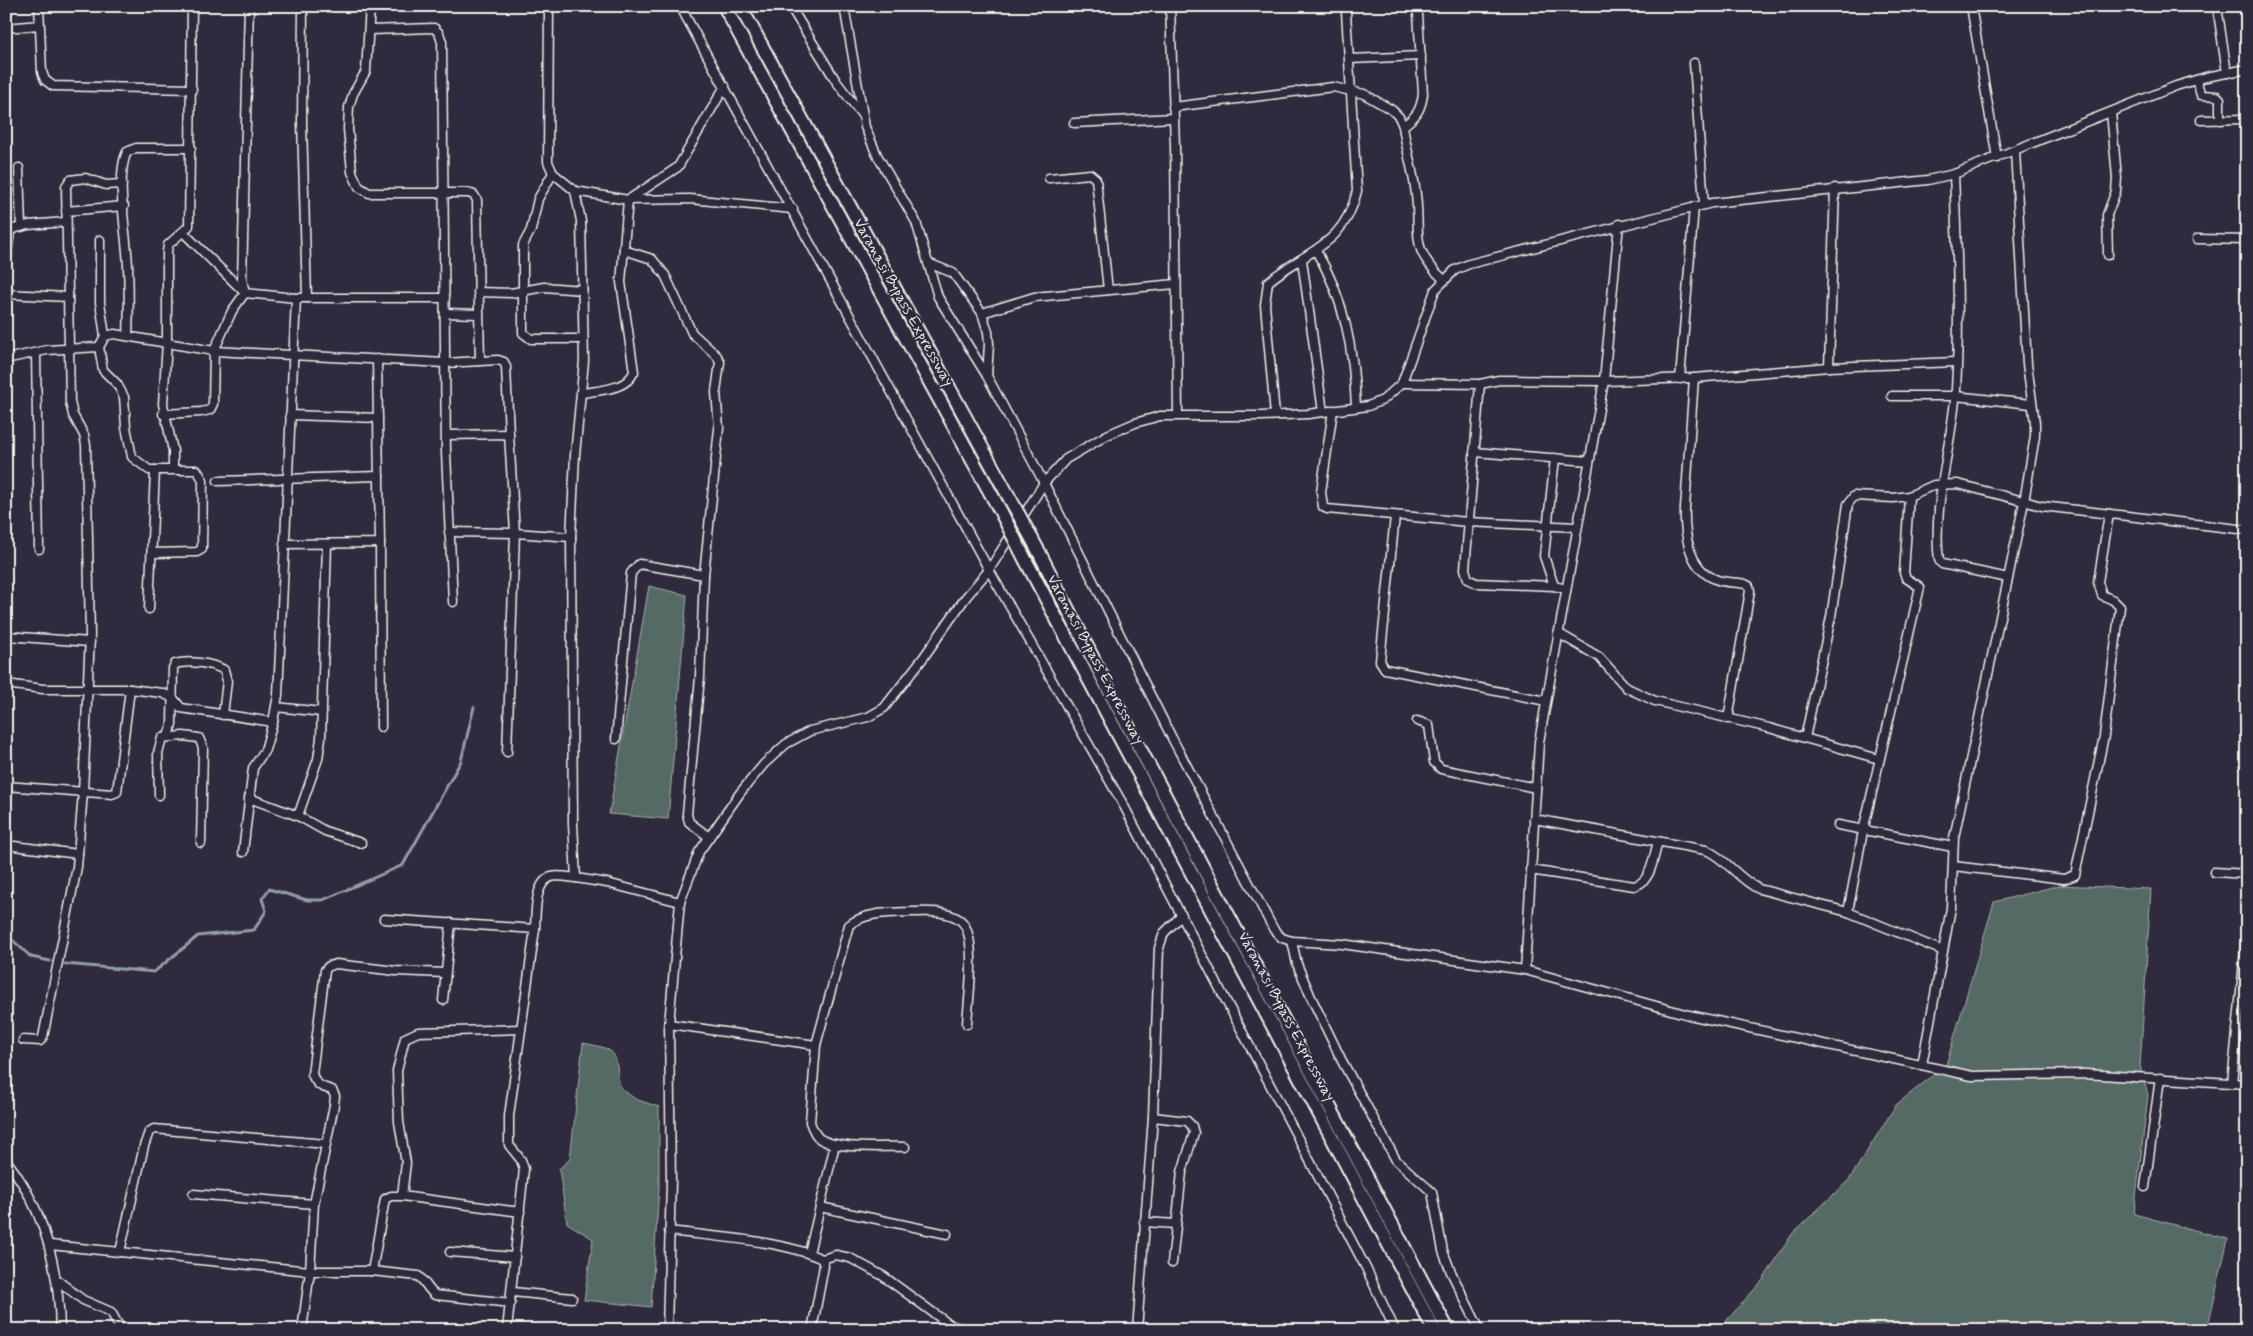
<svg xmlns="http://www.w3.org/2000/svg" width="2253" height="1336" viewBox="0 0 2253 1336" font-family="Mynerve,sans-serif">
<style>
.green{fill:#566b65;stroke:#a5aea6}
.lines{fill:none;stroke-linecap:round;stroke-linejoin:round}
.stream{stroke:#939ea8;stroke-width:3}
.minor-casing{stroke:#f4f1e8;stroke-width:11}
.trunk-casing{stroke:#f4f1e8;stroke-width:16}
.minor{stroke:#2f2a3d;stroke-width:8}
.trunk{stroke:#2f2a3d;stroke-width:12}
.trunk-bridge-casing{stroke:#f4f1e8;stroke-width:16;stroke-linecap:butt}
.trunk-bridge{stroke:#2f2a3d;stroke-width:12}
.labels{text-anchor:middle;stroke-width:4;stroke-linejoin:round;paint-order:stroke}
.street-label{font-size:15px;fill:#f4f1e8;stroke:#2f2a3d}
</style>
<rect width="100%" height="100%" fill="#2f2a3d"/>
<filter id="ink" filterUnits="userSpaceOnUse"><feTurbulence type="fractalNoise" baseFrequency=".02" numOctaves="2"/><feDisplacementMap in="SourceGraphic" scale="10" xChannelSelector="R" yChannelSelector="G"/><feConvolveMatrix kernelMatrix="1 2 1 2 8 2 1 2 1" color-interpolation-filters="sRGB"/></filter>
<g filter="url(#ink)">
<!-- green -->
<g class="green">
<path d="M649 586 687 595 668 819 609 814Z"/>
<path d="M2060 885 2151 889 2140 1066 2148 1095 2134 1214 2228 1239 2207 1330H1718L1763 1280 1792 1234 1849 1180 1896 1105 1946 1065 1994 902Z"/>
<path d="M583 1043C621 1050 614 1052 620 1087L635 1099 659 1107V1188L651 1307 584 1300 593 1239 567 1223 559 1169 570 1159Z"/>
</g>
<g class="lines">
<!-- stream -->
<g class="stream">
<path d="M6 934 31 957 50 961"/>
<path d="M65 964 154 972 198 936 254 930 266 911 262 899 269 889 307 900H323L403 865 461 761 474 707"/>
</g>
<defs>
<g id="minor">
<path d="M39 6 42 72 45 80 53 86 192 89"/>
<path d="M249 6 242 279 245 293 296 298H445"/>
<path d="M303 6 302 122 307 298"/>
<path d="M370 6 366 71 353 94 349 107 348 129 352 172 359 187 369 193H468L474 195 477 200 480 361"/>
<path d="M549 6 548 162 553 173 575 191 581 221 584 361 575 455 571 537"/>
<path d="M680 6 989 570 1124 806 1366 1268 1395 1330"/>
<path d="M790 6 836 81 862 115"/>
<path d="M844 6 865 127 877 155 916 222 938 297 987 376 1044 483 1172 738 1274 930 1282 938 1292 941 1342 944 1525 970 1539 742 1604 381 1619 224"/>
<path d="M1170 6 1175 146 1178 415"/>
<path d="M1971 6 1997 158"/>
<path d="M2217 6 2227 73"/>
<path d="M6 28 39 25"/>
<path d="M370 30 434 28 439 33 442 42 446 453 453 602"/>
<path d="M1350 59 1421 56"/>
<path d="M1694 63 1704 204"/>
<path d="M2196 80 2201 95 2217 96 2220 99V120"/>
<path d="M1173 107 1333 87 1364 94 1392 110 1399 117 1403 126C1406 149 1414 173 1416 195 1421 235 1409 248 1443 279"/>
<path d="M2201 120 2247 119"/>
<path d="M1074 123 1174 118"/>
<path d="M1403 126C1416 117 1421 110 1423 94L1418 14"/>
<path d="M19 168 21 227"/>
<path d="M553 173 538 199 531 230 523 245V333L531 339H583"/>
<path d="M1954 174C1957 246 1960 319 1956 390 1952 443 1932 509 1939 560L1942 564 2008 578"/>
<path d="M1049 178 1090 174 1096 179 1108 290"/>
<path d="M575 191 628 200 690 199 793 209"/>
<path d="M66 211 124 206"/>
<path d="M6 231 28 225 66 222"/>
<path d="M2197 239 2247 240"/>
<path d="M100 240V302L105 336"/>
<path d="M624 250 652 259 665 275 692 333 717 356 720 362 716 392 719 428 704 575 700 677 687 814 689 822 709 837"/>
<path d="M1316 251C1345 298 1354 353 1356 407"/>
<path d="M2108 255 2107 215 2116 191 2117 178 2111 112"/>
<path d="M1302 260 1323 412"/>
<path d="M6 263 10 231"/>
<path d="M928 263 953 273 982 313 988 332 989 344 987 376"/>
<path d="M478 292 511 293 544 287 582 290"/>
<path d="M6 294 68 297"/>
<path d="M445 313 478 314"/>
<path d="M982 313 1034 297 1176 284"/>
<path d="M128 336C129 313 129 289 128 266 127 238 115 175 127 152L136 148H191"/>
<path d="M99 347 103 370 117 384 124 397 126 427 132 457 149 470H197L203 480 202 549 197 552 152 553"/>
<path d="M36 353 39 549"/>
<path d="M6 359 47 350 99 347 105 336 114 334 214 351 445 363 498 360 504 362 506 367 509 434"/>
<path d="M1829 367 1835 188"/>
<path d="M1694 378 1685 508C1684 532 1688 568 1715 579 1723 583 1736 582 1745 584L1749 586 1750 591 1728 719"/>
<path d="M1680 379 1694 207"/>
<path d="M1402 383 1480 384 1465 569 1468 579 1476 583 1554 586 1566 589"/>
<path d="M1480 384 1499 380 1604 381 1694 378 1829 367 1956 362"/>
<path d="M583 393C600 390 626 390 634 372L621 282 628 200 678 167 725 86"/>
<path d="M1892 396H1955L2031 404"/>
<path d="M1333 410 1321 492 1323 507 1327 509 1468 522 1577 527"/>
<path d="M163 414 201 412 210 410 213 404 214 351 232 311 245 293 184 233"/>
<path d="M290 415 378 418"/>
<path d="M1275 415 1265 305 1268 282C1306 250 1344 247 1357 191L1346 12"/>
<path d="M447 435 509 434 515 533 571 537 573 824 576 878 607 883 680 902"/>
<path d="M1474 452 1589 461"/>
<path d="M173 469V451L163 404 167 342V252L168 245 189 226 192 6"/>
<path d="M218 481 379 476"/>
<path d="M1395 516 1380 661 1385 669 1546 701"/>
<path d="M449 532 515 533 507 752"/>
<path d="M380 543 381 727"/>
<path d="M284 544 380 543 377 359"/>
<path d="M1554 586 1544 556 1555 458"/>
<path d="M149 609 155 470"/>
<path d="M1558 633 1599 657 1627 688 1655 701 1769 728 1879 759"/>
<path d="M6 636 90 642"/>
<path d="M6 684 43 689H130L162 693 173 698 181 708 273 722"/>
<path d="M276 707 322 712"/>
<path d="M1417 721 1429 725 1434 762 1441 769 1536 788"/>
<path d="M168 736 172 724 173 668 175 664C188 660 212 663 224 670L227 681 223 715"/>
<path d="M1805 738 1831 617 1848 504 1854 496 1893 498 1909 496 1934 485 1958 484 2042 506 2247 530"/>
<path d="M616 739 631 573 639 564 704 575"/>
<path d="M6 786 112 794 117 792 130 689"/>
<path d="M159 795 158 753 162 738 183 736 199 738 203 748 201 843"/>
<path d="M249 798 298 816 325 831 361 843"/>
<path d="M298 816 318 759 321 738 327 544"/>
<path d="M1534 819 1706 850C1727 859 1739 880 1759 889L1848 912 1943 951"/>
<path d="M1838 825 1953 847"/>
<path d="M6 845 78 854"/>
<path d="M243 852 253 768 265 750 273 722 278 695 296 298"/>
<path d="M1953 866 2064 879 2075 875 2104 736 2120 607 2113 600 2102 595 2098 582 2109 514"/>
<path d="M1530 870 1634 886C1652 882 1653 857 1658 842"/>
<path d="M2214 872 2247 874"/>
<path d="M1848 912 1863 831 1920 587 1906 578 1904 573 1909 496"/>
<path d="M384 919 535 929C536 914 534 883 551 877 558 875 568 877 576 878"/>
<path d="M1292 941 1297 964 1311 997 1342 1061 1396 1160 1432 1192 1443 1251 1451 1272 1480 1330"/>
<path d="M1525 970 1689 1015 1972 1076 2085 1074 2247 1084"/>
<path d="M443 1000 451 923"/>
<path d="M669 1024 816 1045"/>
<path d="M23 1040 40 1041 43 1037 77 867 83 792 90 635 86 445 84 435 73 415 70 402 66 186 70 180 85 178 106 185 122 184"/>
<path d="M1922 1065 1951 908 1954 838 2024 502 2035 436V423L2027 364 2015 151"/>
<path d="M2232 1083 2246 940"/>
<path d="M1153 1117 1187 1121 1192 1126 1194 1133 1182 1172 1172 1263"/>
<path d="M905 1147C884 1146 838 1150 820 1139 815 1135 812 1128 810 1122L816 1045 849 925C866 912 890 913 911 912 927 912 946 910 960 920 979 934 968 1001 967 1024"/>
<path d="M6 1160C44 1208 59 1269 60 1330"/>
<path d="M2145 1187 2160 1078"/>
<path d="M193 1194 314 1204 310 1271H372L418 1276C426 1282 427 1289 435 1295L511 1303"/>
<path d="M402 1196 520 1212"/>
<path d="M314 1204 334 1105 335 1096 332 1090C321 1087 316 1085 312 1074L325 970 329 966 336 964 396 971 445 973"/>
<path d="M820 1207 947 1234"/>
<path d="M1144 1222 1176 1224"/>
<path d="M669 1231C715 1237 781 1240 822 1259L824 1266 812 1330"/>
<path d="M50 1245 310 1271 302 1330"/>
<path d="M120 1252 144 1146 149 1132 154 1129 326 1144"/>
<path d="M450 1252 515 1257"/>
<path d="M809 1253 835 1144"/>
<path d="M822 1259 836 1255 850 1258 883 1276 950 1325 969 1330"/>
<path d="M372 1271 385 1199 391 1196H402L406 1163 399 1122 397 1071 405 1038 418 1032 521 1029"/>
<path d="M57 1280 83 1300 111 1312 121 1330"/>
<path d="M513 1292 572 1298"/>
<path d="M507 1330 524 1169 521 1160 509 1145V1116L535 929"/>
<path d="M667 1330 671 1181 669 1024 680 902 699 852 740 793 764 764 786 744 810 731 868 717 884 708 923 658 966 597 989 570 1044 483 1066 459 1107 435 1135 423 1160 416H1262L1308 414 1368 406 1383 400 1402 383 1435 290 1455 270 1469 264 1712 203 1928 180 1954 174 2176 86 2206 77 2247 69"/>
<path d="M1137 1330 1153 1117 1159 948 1164 933 1182 915"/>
</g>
<g id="trunk">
<path d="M724 6 1002 514"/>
<path d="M740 6 1014 506"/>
<path d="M1039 552 1111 694 1448 1330"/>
<path d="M1026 561 1434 1330"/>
</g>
</defs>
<!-- minor casing -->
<use href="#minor" class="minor-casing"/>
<!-- trunk casing -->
<use href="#trunk" class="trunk-casing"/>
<!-- minor -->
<use href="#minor" class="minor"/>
<!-- trunk -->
<use href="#trunk" class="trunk"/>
<defs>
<g id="trunk-bridge">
<path d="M1014 506 1039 552"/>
<path d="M1002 514 1026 561"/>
</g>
</defs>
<!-- trunk-bridge casing -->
<use href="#trunk-bridge" class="trunk-bridge-casing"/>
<!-- trunk-bridge -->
<use href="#trunk-bridge" class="trunk-bridge"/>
</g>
</g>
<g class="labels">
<!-- street labels -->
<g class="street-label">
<text transform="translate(904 302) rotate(61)" y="5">Varanasi Bypass Expressway</text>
<text transform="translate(1096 659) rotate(62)" y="5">Varanasi Bypass Expressway</text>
<text transform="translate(1287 1016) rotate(62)" y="5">Varanasi Bypass Expressway</text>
</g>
</g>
<!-- margin -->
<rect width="2253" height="1336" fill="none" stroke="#2f2a3d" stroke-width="25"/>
<rect x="12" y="12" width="2228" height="1311" fill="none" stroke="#f4f1e8" stroke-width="2" filter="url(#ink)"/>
</svg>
